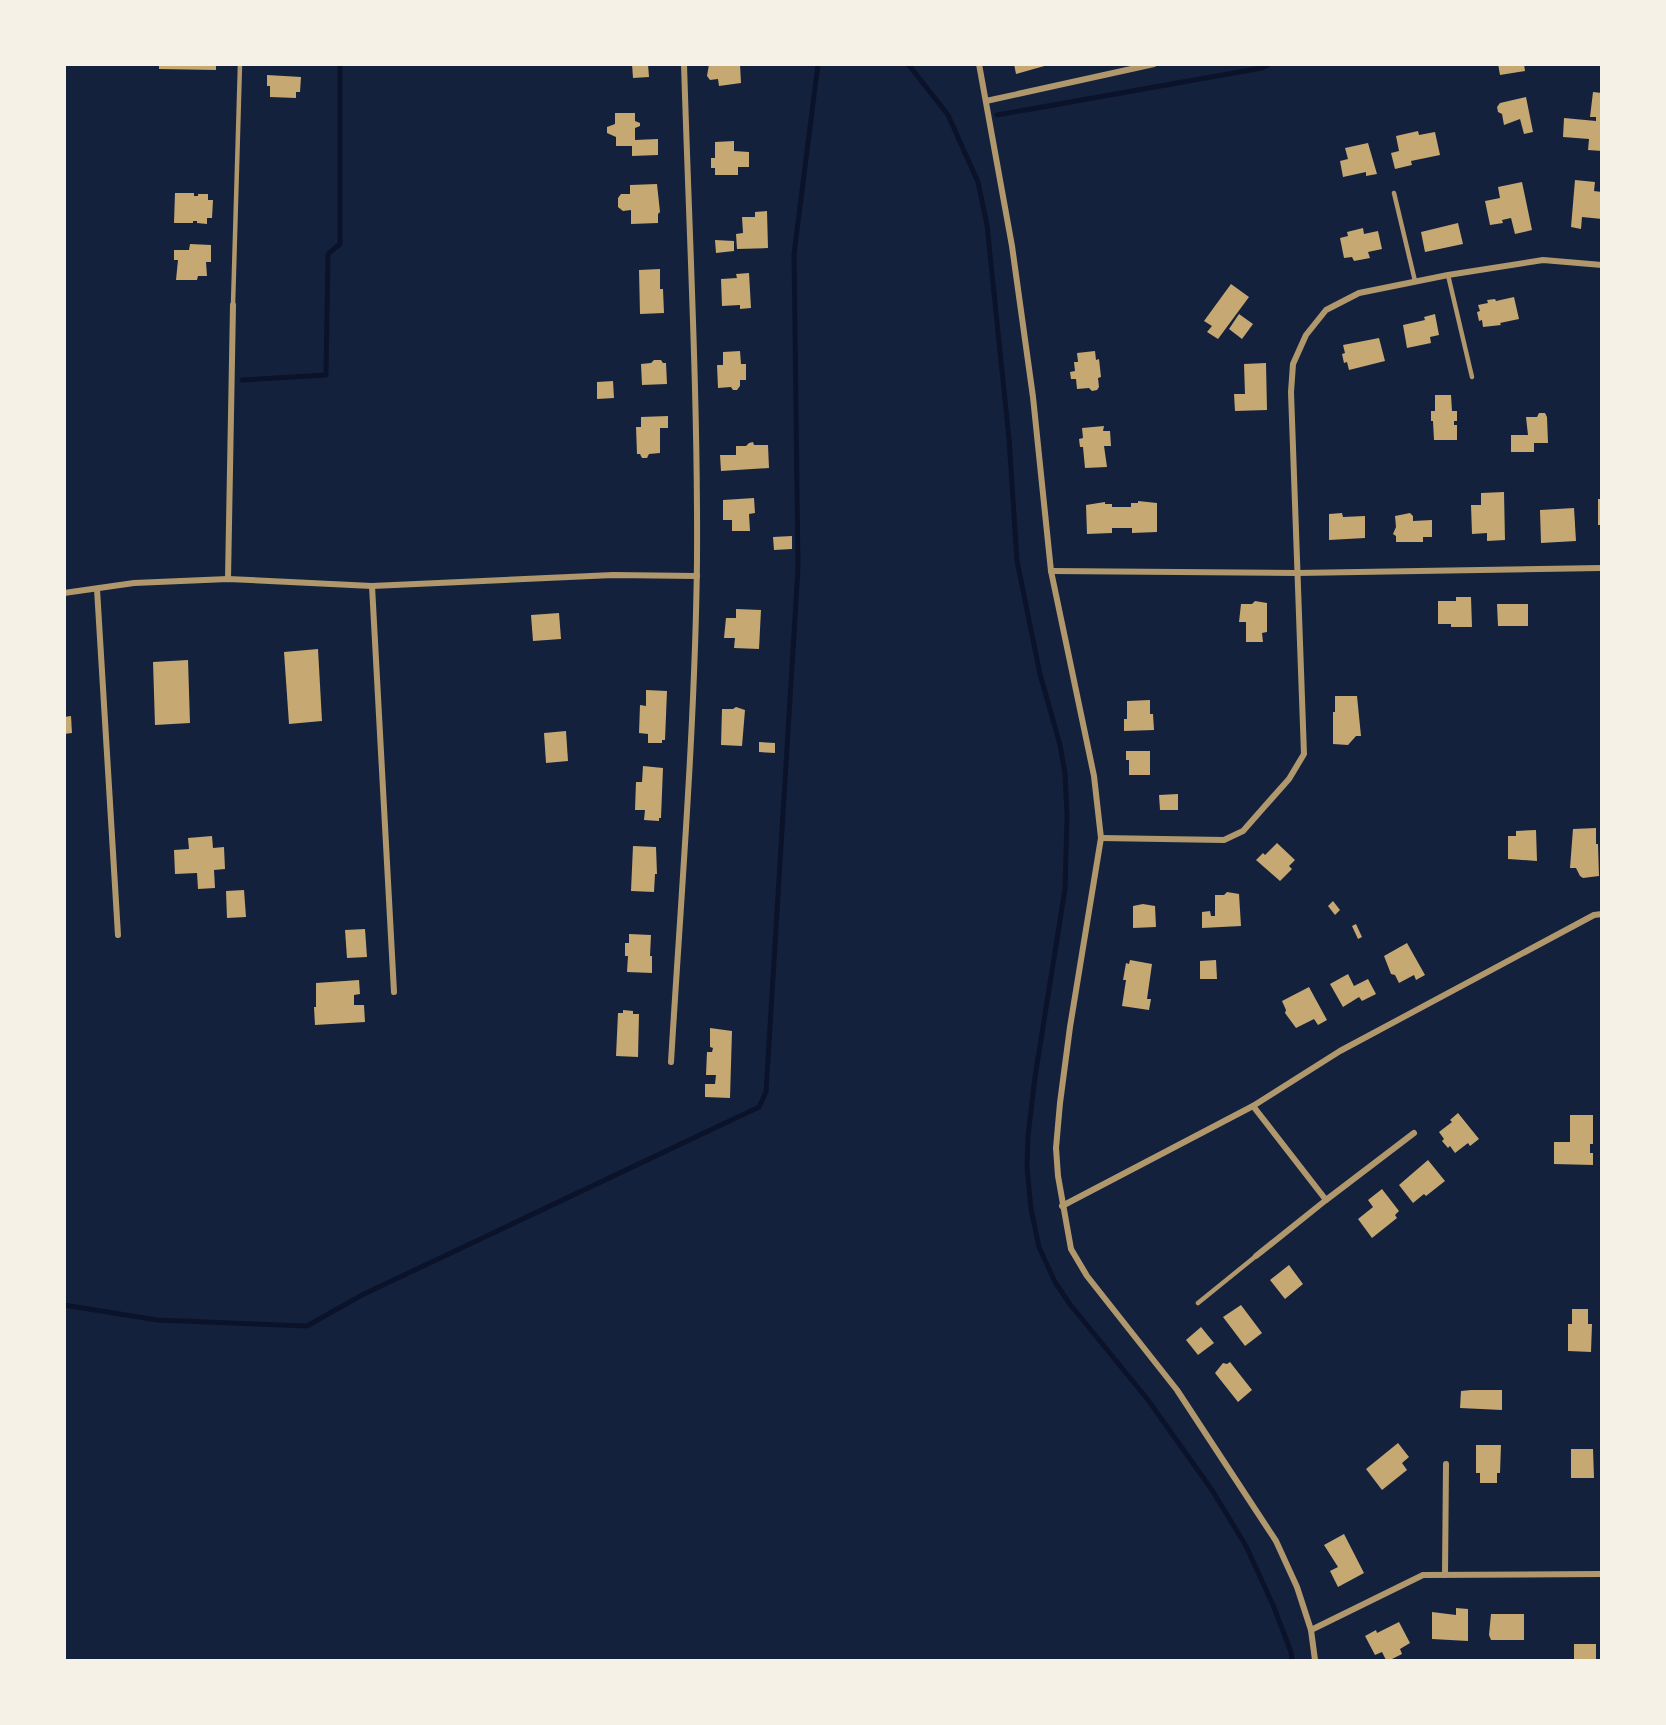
<svg xmlns="http://www.w3.org/2000/svg" width="1666" height="1725" viewBox="0 0 1666 1725" font-family="'Space Grotesk',sans-serif">
<style>
.lines{fill:none;stroke-linecap:round;stroke-linejoin:round}
.stream{stroke:#0b132b;stroke-width:5}
.building{fill:#c6a872}
.service{stroke:#b1986c;stroke-width:4.5}
.minor{stroke:#b1986c;stroke-width:6}
</style>
<rect width="100%" height="100%" fill="#14213d"/>
<g class="lines">
<!-- stream -->
<g class="stream">
<path d="M908 64 948 115 978 182 987 225 1009 439 1017 561 1040 674 1060 745 1065 773 1067 815 1065 889 1035 1077 1028 1136 1027 1167 1031 1209 1039 1247 1055 1282 1069 1303 1148 1400 1212 1490 1246 1546 1273 1605 1291 1652 1292 1660"/>
<path d="M997 115 1262 68 1269 64"/>
<path d="M242 380 326 375 328 254 340 244V64"/>
<path d="M64 1305 157 1320 307 1326 362 1295 759 1107 766 1092 798 568 794 254 818 64"/>
</g>
</g>
<!-- building -->
<g class="building">
<path d="M159 64H216V70L159 69Z"/>
<path d="M632 64H648L649 77 633 78Z"/>
<path d="M709 64H740L741 83 719 86 718 79 710 80 707 76Z"/>
<path d="M1014 64H1047L1048 65 1016 74Z"/>
<path d="M1498 64H1524L1525 71 1500 75Z"/>
<path d="M267 75 301 77 300 92H296V98L270 97V86H267Z"/>
<path d="M1593 92 1602 93V151L1588 150 1589 139 1563 137 1564 118 1596 121V117H1590Z"/>
<path d="M1526 97 1533 132 1524 134 1520 119 1504 125 1502 114 1498 112 1497 107 1500 103Z"/>
<path d="M615 113H635V121L640 123V126L635 128V140L658 139V155L632 156V146H616V137L607 133V127L615 124Z"/>
<path d="M1418 131 1419 135 1435 132 1440 155 1411 161 1412 165 1395 169 1391 153 1399 151 1396 136Z"/>
<path d="M734 141V151L749 152V167H738V175H715V168H711V158H715V142Z"/>
<path d="M1368 143 1377 174 1366 176V172L1343 177 1340 161 1348 159 1345 148Z"/>
<path d="M1575 180 1595 182 1594 191 1602 192V219L1582 217 1581 229 1571 227Z"/>
<path d="M1522 182 1532 230 1515 234 1511 218 1502 220 1503 223 1490 225 1485 201 1500 198 1498 187Z"/>
<path d="M657 184 660 212 658 214V223L631 224V210L623 211 618 207V198L621 194H630V185Z"/>
<path d="M175 193H194V196H198V194H208V200H213L212 218H207V224L197 223V221H193V223H174Z"/>
<path d="M767 211 768 248 737 249 736 234 743 233 742 217H755V212Z"/>
<path d="M1458 223 1463 244 1425 252 1421 232Z"/>
<path d="M1363 228 1364 234 1378 231 1382 249 1368 252 1370 258 1354 261 1352 257 1344 258 1340 238 1348 236 1347 232Z"/>
<path d="M715 240 734 241V251L716 253Z"/>
<path d="M190 244 211 245V262H206L207 276H198L197 280H176L178 260H174V250H189Z"/>
<path d="M660 269V289H663L664 313 640 314 639 270Z"/>
<path d="M749 273 751 308 740 309V305L722 306 721 279 737 278 736 274Z"/>
<path d="M1231 284 1249 297 1218 339 1207 332 1212 326 1204 321Z"/>
<path d="M1514 297 1519 319 1500 323 1501 325 1483 327 1482 320 1479 321 1477 312 1480 311 1478 305 1488 303 1487 300 1495 299 1496 301Z"/>
<path d="M1239 314 1253 324 1242 339 1229 329Z"/>
<path d="M1435 314 1439 335 1430 337 1431 343 1407 348 1403 325 1425 320 1424 317Z"/>
<path d="M1379 338 1385 361 1349 370 1347 362 1344 363 1342 354 1345 353 1343 345Z"/>
<path d="M740 351 741 364H746V380H740V386L737 390H733L731 387 718 388 717 365H723V352Z"/>
<path d="M1095 351 1096 360 1099 359 1101 377 1098 378 1099 387 1097 390 1092 391 1089 388 1077 389 1076 379H1071L1070 372 1075 371 1074 362H1078L1077 353Z"/>
<path d="M654 360H661L663 363H666L667 384 642 385 641 364 651 363Z"/>
<path d="M1266 363 1267 410 1235 411 1234 394H1245L1244 364Z"/>
<path d="M613 381 614 398 597 399V382Z"/>
<path d="M1435 395H1451L1452 411H1457V421H1454V425H1457V440H1434L1433 421H1431V411H1435Z"/>
<path d="M1539 413H1545L1547 417 1548 443H1534V452H1511V435H1528L1526 417H1537Z"/>
<path d="M668 416V428H660V453L649 454 647 458H642L640 454H637L636 427H641V417Z"/>
<path d="M1104 426 1103 431H1110L1111 446H1104L1107 467 1085 468 1083 447H1080L1079 439 1083 438 1082 428Z"/>
<path d="M753 442 754 445H768L769 468 721 471 720 455H736V446H746L749 443Z"/>
<path d="M1504 492 1505 540 1487 541V533L1472 534 1471 505H1481V493Z"/>
<path d="M754 498 755 513 749 514 750 531H732V520H723V500Z"/>
<rect x="1598" y="499" width="4" height="26"/>
<path d="M1138 501 1157 503V532L1132 533V528H1112V533L1087 534 1086 505 1105 502V504H1112V507H1131V503H1138Z"/>
<path d="M1574 508 1576 541 1541 543 1540 510Z"/>
<path d="M1342 513 1343 517 1365 516V538L1329 540V514Z"/>
<path d="M1410 513 1413 516V521L1432 520V537H1423V542H1396V536L1393 534 1396 527 1395 516Z"/>
<path d="M792 536V549L774 550 773 537Z"/>
<path d="M1456 597H1471L1472 627H1451V624H1438V601H1456Z"/>
<path d="M1255 601 1267 603V632L1262 633 1263 642H1246V622H1239L1241 604H1252Z"/>
<path d="M1497 604H1528V626H1498Z"/>
<path d="M736 609 761 610 759 649 734 648 735 638H724L726 618H736Z"/>
<path d="M559 613 561 639 533 641 531 615Z"/>
<path d="M318 649 322 721 289 724 284 652Z"/>
<path d="M188 660 190 723 155 725 153 662Z"/>
<path d="M646 690 667 691 665 740H662V743H648V734L639 733 640 705 646 706Z"/>
<path d="M1335 696H1357L1361 736H1356L1348 745 1333 744V712H1335Z"/>
<path d="M1150 700V714H1153L1154 730 1124 731V719H1127V701Z"/>
<path d="M736 707 745 710 742 746 721 745 722 709H733Z"/>
<path d="M71 716 72 733 64 734V717Z"/>
<path d="M566 731 568 761 546 763 544 733Z"/>
<path d="M759 742 775 743V753L759 752Z"/>
<path d="M1126 751H1150V775H1129V760H1126Z"/>
<path d="M643 766 663 768 661 818H659V821L644 820 645 810H635L636 782H642Z"/>
<path d="M1178 794V810H1160L1159 795Z"/>
<path d="M1596 828V844H1598L1599 876 1583 878 1580 876 1576 868H1570L1573 829Z"/>
<path d="M1536 830 1537 861 1508 859V836H1516V831Z"/>
<path d="M212 836 213 848 224 847 225 869 214 870 215 888 198 889 197 873 175 874 174 850 189 849 188 838Z"/>
<path d="M1277 843 1295 860 1289 866 1292 869 1280 881 1256 860 1263 853 1265 855Z"/>
<path d="M633 846 656 847 657 874H655L654 892 631 891Z"/>
<path d="M244 890 246 917 227 918 226 891Z"/>
<path d="M1227 892 1239 894 1241 926 1202 928V912L1210 911 1211 916H1215V895H1224Z"/>
<path d="M1333 901 1340 910 1335 915 1328 906Z"/>
<path d="M1143 904 1155 906 1156 927 1133 928V906Z"/>
<path d="M1356 924 1362 937 1358 939 1352 926Z"/>
<path d="M365 929 367 957 347 958 345 930Z"/>
<path d="M629 934 651 935 650 956H652V973L627 972 628 956H625V943H629Z"/>
<path d="M1407 943 1425 975 1416 980 1414 975 1399 983 1395 975 1391 974 1384 956Z"/>
<path d="M1130 960 1152 964 1147 999H1151L1149 1010 1122 1006 1126 980H1123L1126 963 1129 964Z"/>
<path d="M1216 960 1217 979H1200V961Z"/>
<path d="M1348 974 1354 986 1368 979 1376 994 1362 1001 1359 997 1343 1007 1330 984Z"/>
<path d="M359 980 360 994 354 995V1005H364L365 1022 315 1025 314 1007H316V983Z"/>
<path d="M1309 987 1327 1020 1318 1025 1314 1019 1296 1028 1285 1013 1286 1010 1282 1001Z"/>
<path d="M623 1010 633 1011V1014H639L638 1057 616 1056 618 1013H623Z"/>
<path d="M710 1028 732 1031 730 1098 705 1097V1084H715L716 1075H706L707 1052H712L713 1048 710 1047Z"/>
<path d="M1458 1113 1479 1139 1470 1146 1468 1143 1455 1153 1450 1146 1448 1148 1442 1141 1444 1139 1439 1132 1452 1122 1450 1120Z"/>
<path d="M1570 1115H1593V1144H1590V1153H1593V1165L1554 1164V1142H1570Z"/>
<path d="M1428 1160 1445 1181 1426 1196 1424 1194 1413 1203 1399 1185Z"/>
<path d="M1382 1189 1399 1211 1395 1215 1397 1218 1372 1238 1358 1219 1373 1207 1368 1200Z"/>
<path d="M1289 1265 1303 1284 1285 1299 1270 1280Z"/>
<path d="M1241 1305 1262 1333 1245 1346 1223 1317Z"/>
<path d="M1572 1309H1588V1324H1592L1591 1352 1568 1351V1324H1572Z"/>
<path d="M1201 1327 1214 1343 1198 1355 1186 1340Z"/>
<path d="M1230 1362 1252 1390 1238 1402 1215 1373 1223 1363 1227 1364Z"/>
<path d="M1471 1390H1502V1410L1460 1408 1461 1391Z"/>
<path d="M1398 1443 1409 1457 1402 1463 1407 1470 1382 1490 1366 1469Z"/>
<path d="M1476 1445H1501L1500 1473H1497V1483H1480V1473H1476Z"/>
<path d="M1571 1449H1593L1594 1478H1571Z"/>
<path d="M1344 1534 1364 1573 1338 1587 1330 1571 1338 1567 1324 1545Z"/>
<path d="M1456 1608 1468 1609V1641L1432 1639V1612L1456 1615Z"/>
<path d="M1491 1614H1524V1640H1491L1489 1635Z"/>
<path d="M1399 1622 1410 1643 1400 1649 1402 1654 1390 1660H1386L1382 1652 1375 1655 1365 1636 1376 1630 1377 1633Z"/>
<rect x="1574" y="1644" width="22" height="16"/>
</g>
<g class="lines">
<!-- service -->
<g class="service">
<path d="M1394 193 1415 281"/>
<path d="M1448 275 1472 377"/>
<path d="M233 305 240 64"/>
<path d="M1198 1303 1256 1256"/>
</g>
<!-- minor -->
<g class="minor">
<path d="M979 64 1012 246 1033 397 1051 571 1094 776 1101 838 1070 1027 1060 1103 1056 1148 1058 1176 1071 1249 1087 1276 1177 1390 1276 1541 1297 1587 1311 1630 1315 1660"/>
<path d="M986 101 1154 64"/>
<path d="M1051 571 1297 573 1602 568"/>
<path d="M228 579 233 305"/>
<path d="M372 586 394 992"/>
<path d="M97 589 118 935"/>
<path d="M64 593 134 583 228 579 372 586 613 575 697 576"/>
<path d="M1101 838 1224 840 1243 831 1265 806 1289 779 1304 754 1291 392 1293 364 1306 335 1326 310 1359 293 1448 275 1543 260 1602 265"/>
<path d="M671 1062C681 896 695 728 697 561 698 396 689 230 684 64"/>
<path d="M1253 1106 1326 1200 1256 1256"/>
<path d="M1326 1200 1414 1133"/>
<path d="M1062 1206 1253 1106 1340 1051 1594 915 1602 914"/>
<path d="M1445 1575 1446 1464"/>
<path d="M1311 1630 1423 1575 1602 1574"/>
</g>
</g>
<!-- border -->
<rect width="1666" height="1725" fill="none" stroke="#f6f1e7" stroke-width="132"/>
</svg>
